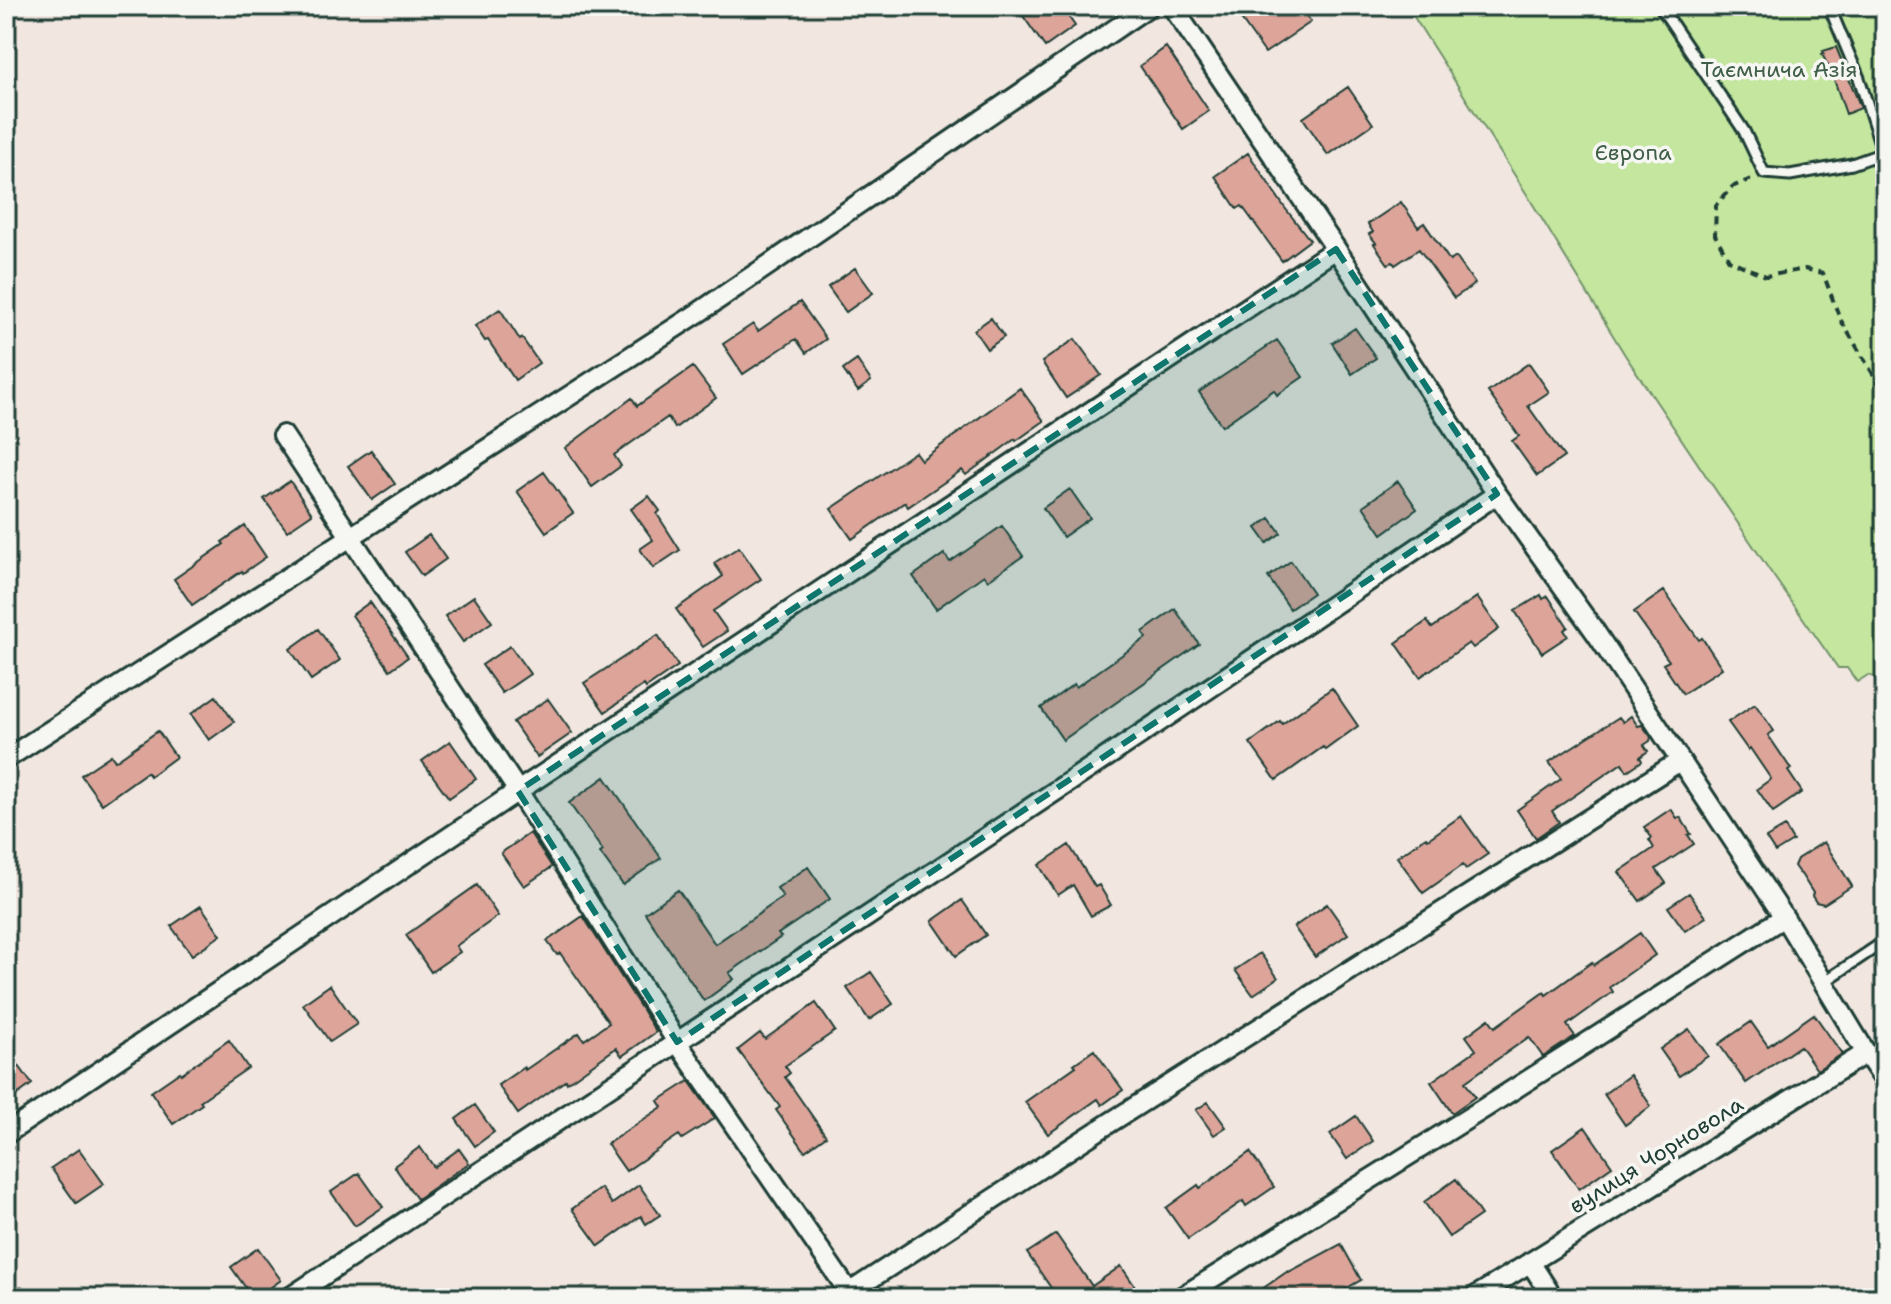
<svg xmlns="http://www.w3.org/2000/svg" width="1891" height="1304" viewBox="0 0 1891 1304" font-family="'Shantell Sans',sans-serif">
<rect width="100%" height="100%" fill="#f1e6e0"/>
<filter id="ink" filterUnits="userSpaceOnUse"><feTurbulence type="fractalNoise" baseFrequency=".0125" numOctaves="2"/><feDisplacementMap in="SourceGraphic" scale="16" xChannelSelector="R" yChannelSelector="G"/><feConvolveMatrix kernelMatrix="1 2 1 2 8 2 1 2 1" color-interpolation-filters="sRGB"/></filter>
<g filter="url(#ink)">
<path fill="#c4e69f" stroke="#72926a" stroke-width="2" d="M 1407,6 L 1885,6 L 1885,681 L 1868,675 L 1857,682 L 1847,668 L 1838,668 L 1770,571 L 1625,355 L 1526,193 Z"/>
<path fill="#dda49a" stroke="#1f3d34" stroke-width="2" d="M 1016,6 L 1061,6 L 1075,26 L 1045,47 Z
M 1252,6 L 1300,6 L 1311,22 L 1265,53 L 1238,15 Z
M 1166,47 L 1209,111 L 1183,129 L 1140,66 Z
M 1836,47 L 1861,108 L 1846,114 L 1832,74 L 1822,54 L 1824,53 L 1823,51 Z
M 1348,87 L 1373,124 L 1328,155 L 1303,118 Z
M 1248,153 L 1285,208 L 1310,240 L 1282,261 L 1242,206 L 1237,209 L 1215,176 Z
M 1401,202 L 1418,227 L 1424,223 L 1450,261 L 1456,257 L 1475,284 L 1454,298 L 1419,249 L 1395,265 L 1393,262 L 1388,264 L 1374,244 L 1376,243 L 1369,234 L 1373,232 L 1368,224 Z
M 855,268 L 873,293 L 846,312 L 828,287 Z
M 800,302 L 826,339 L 806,353 L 796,339 L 743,374 L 723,344 L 753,324 L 758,331 Z
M 500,309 L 520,340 L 522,338 L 539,363 L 515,380 L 488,340 L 485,341 L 475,326 Z
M 991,318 L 1004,337 L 987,349 L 974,330 Z
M 1355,328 L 1376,358 L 1352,374 L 1332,343 Z
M 1075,339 L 1101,375 L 1066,398 L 1042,362 Z
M 1277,340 L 1303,377 L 1277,395 L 1274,390 L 1222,426 L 1199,392 Z
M 857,360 L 871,381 L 858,391 L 843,370 Z
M 1529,363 L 1549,392 L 1528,406 L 1564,457 L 1537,476 L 1512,441 L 1519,436 L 1488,392 Z
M 693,367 L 716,398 L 675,428 L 668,417 L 614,455 L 621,466 L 592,487 L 565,448 L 632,398 L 637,406 Z
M 1020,388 L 1044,421 L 1016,441 L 1015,439 L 966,475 L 962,470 L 908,507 L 905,502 L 852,539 L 831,509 L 915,452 L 921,460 Z
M 371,450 L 395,484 L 372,500 L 348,466 Z
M 544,472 L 573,513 L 546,532 L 517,491 Z
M 290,481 L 312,514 L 287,531 L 264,499 Z
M 1398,481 L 1417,509 L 1382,534 L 1363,506 Z
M 1070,489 L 1090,518 L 1063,537 L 1043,508 Z
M 649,496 L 660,511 L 657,514 L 680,550 L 653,568 L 640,549 L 653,540 L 631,509 Z
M 1270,518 L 1281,533 L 1267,543 L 1256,528 Z
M 245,526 L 266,557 L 243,573 L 242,571 L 192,605 L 174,579 L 224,544 L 222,542 Z
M 1002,526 L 1023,556 L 988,580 L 984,575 L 936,609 L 913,576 L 944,554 L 950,562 Z
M 429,535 L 446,559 L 422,576 L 405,552 Z
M 739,547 L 761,579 L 713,611 L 727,631 L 703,647 L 676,609 L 723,576 L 714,563 Z
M 1291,561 L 1313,593 L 1290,609 L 1268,577 Z
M 1664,591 L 1699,640 L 1702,638 L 1722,668 L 1683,694 L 1663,664 L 1669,661 L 1634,612 Z
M 1541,595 L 1543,599 L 1548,596 L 1568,627 L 1564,630 L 1568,636 L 1542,653 L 1515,611 Z
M 474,596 L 492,622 L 463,642 L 445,616 Z
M 1477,597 L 1499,629 L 1473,648 L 1469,643 L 1420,677 L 1396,643 L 1427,621 L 1432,628 Z
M 370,602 L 408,657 L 390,670 L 352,615 Z
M 1175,609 L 1199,644 L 1063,740 L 1041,708 L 1074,684 L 1076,687 L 1146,638 L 1143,632 Z
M 318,629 L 340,660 L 311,680 L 290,649 Z
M 658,635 L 678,666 L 646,688 L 644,685 L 605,712 L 584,683 Z
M 510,646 L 530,674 L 502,693 L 482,665 Z
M 1332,688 L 1358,726 L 1325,750 L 1323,747 L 1276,780 L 1250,743 L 1280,721 L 1282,724 Z
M 216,696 L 234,722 L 209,740 L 191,714 Z
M 548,699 L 572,733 L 537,757 L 513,722 Z
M 1755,704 L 1774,731 L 1768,735 L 1791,769 L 1788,771 L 1802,792 L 1773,812 L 1757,789 L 1771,779 L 1750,748 L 1748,750 L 1728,722 Z
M 1631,716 L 1638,726 L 1642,725 L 1651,737 L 1650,741 L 1644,745 L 1648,751 L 1640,757 L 1642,761 L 1627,771 L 1622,763 L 1552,811 L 1559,822 L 1536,838 L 1517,810 L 1561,779 L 1549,762 L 1619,717 L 1623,722 Z
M 158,731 L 176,757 L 150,776 L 147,772 L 102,804 L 81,775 L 111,755 L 115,761 Z
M 450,741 L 476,779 L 449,798 L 422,761 Z
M 605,777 L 661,858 L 623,885 L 600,853 L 603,851 L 569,803 Z
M 1671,809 L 1677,818 L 1680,817 L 1691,834 L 1688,835 L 1694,844 L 1656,869 L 1666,883 L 1640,901 L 1619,872 L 1654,848 L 1649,840 L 1652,838 L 1644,827 Z
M 1461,816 L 1488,854 L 1466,869 L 1463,865 L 1423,893 L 1397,857 L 1426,837 L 1428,839 Z
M 1785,827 L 1793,841 L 1775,852 L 1766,838 Z
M 530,833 L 552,867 L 524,886 L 501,853 Z
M 1824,842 L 1852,886 L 1824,904 L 1816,902 L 1812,896 L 1813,893 L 1801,874 L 1799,873 L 1794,866 L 1797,859 Z
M 1069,845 L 1095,887 L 1099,885 L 1111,905 L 1091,916 L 1073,885 L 1058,895 L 1039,865 Z
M 808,867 L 830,899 L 778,934 L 781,937 L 729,973 L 734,979 L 704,1001 L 645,913 L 678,890 L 715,944 L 783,897 L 777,888 Z
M 477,885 L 498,916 L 456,946 L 460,952 L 431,972 L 406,935 Z
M 1689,893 L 1706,917 L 1685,931 L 1668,907 Z
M 962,900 L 986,935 L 956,956 L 932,921 Z
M 1327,904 L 1348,934 L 1315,957 L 1294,927 Z
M 201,906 L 221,935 L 192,955 L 171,926 Z
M 583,916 L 656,1032 L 622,1056 L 616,1048 L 567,1083 L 566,1080 L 518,1114 L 498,1085 L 524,1067 L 525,1070 L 579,1033 L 584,1040 L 609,1023 L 560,953 L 557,955 L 547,941 Z
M 1640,933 L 1655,955 L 1610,987 L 1613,992 L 1567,1025 L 1575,1036 L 1543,1057 L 1529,1037 L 1465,1082 L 1475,1097 L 1452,1113 L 1431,1082 L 1476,1050 L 1466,1036 L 1489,1019 L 1495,1027 L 1544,992 L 1546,995 L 1592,962 L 1594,965 Z
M 1260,953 L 1278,978 L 1253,995 L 1235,970 Z
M 871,972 L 893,1004 L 869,1020 L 847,988 Z
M 330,985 L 357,1024 L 330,1042 L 303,1004 Z
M 816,1003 L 835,1031 L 785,1066 L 790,1073 L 785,1077 L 826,1136 L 805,1151 L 776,1110 L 780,1107 L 738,1050 L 760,1033 L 765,1039 Z
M 1814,1014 L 1842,1054 L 1817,1070 L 1800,1046 L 1746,1083 L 1719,1044 L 1751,1022 L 1768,1046 Z
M 1689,1029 L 1708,1056 L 1679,1076 L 1660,1049 Z
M 229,1040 L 248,1068 L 200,1101 L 202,1104 L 173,1124 L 151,1092 L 180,1072 L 181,1074 Z
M 6,1048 L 32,1084 L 6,1103 Z
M 1094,1050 L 1123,1090 L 1102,1105 L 1098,1099 L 1048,1134 L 1025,1102 L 1076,1066 L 1074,1064 Z
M 1630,1075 L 1651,1106 L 1625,1125 L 1604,1094 Z
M 689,1081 L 715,1118 L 682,1139 L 679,1135 L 626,1171 L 607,1144 L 662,1107 L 658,1101 Z
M 1208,1102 L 1226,1127 L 1214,1135 L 1196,1110 Z
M 475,1105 L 494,1132 L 475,1146 L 456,1119 Z
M 1356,1116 L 1373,1141 L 1347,1159 L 1330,1134 Z
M 1585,1127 L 1612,1166 L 1579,1189 L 1552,1150 Z
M 420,1147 L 434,1167 L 459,1149 L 469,1163 L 417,1199 L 394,1166 Z
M 79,1149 L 104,1184 L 76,1203 L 51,1168 Z
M 1250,1152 L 1274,1187 L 1246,1206 L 1243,1201 L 1188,1239 L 1166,1208 L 1198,1185 L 1200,1188 Z
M 359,1173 L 383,1207 L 355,1226 L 331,1192 Z
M 1456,1179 L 1481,1215 L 1449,1237 L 1424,1202 Z
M 639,1185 L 660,1215 L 646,1224 L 641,1216 L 599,1246 L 572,1209 L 601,1188 L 612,1204 Z
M 1056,1234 L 1092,1286 L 1121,1266 L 1143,1298 L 1058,1298 L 1027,1253 Z
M 1341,1244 L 1361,1280 L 1329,1298 L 1249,1298 L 1288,1271 L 1289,1272 Z
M 258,1248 L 281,1280 L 256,1298 L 253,1298 L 231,1267 Z"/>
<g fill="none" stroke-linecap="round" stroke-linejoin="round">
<g stroke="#1f3d34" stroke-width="15">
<path id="lane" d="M 1660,6 L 1744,131 L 1764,173 L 1790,175 L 1852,164 L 1883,153
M 1829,6 L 1859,78 L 1885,159
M 1824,982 L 1885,941"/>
</g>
<g stroke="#1f3d34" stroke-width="24">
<path id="street" d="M 1172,6 L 1336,249 L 1497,494 L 1596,633 L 1784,917 L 1866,1053 L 1885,1081
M 283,435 L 518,791 L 677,1042 L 853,1298
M 6,759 L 698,313 L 1149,6
M 6,1134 L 518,791 L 1336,249
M 1530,1262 L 1553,1298
M 289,1298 C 693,1032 1097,766 1497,494
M 841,1298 L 1111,1122 L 1680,761
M 1180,1298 L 1486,1107 L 1784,917
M 1473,1298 L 1866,1053"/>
</g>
<path stroke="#1f3d34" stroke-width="4" stroke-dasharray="8 6" stroke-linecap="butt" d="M 1751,179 L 1732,187 L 1716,205 L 1715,235 L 1729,260 L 1766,276 L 1805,269 L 1823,273 L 1840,319 L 1885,394"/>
<use href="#lane" stroke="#f6f6f2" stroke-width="9"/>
<use href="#street" stroke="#f6f6f2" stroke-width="18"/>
</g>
</g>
<path fill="#0f766e" fill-opacity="0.2" stroke="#0f766e" stroke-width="6" stroke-dasharray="16 10" stroke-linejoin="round" d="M 1336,249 L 1497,494 L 677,1042 L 518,791 Z"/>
<g text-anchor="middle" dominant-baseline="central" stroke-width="7" stroke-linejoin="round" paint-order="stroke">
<g font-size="22" fill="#405f49" stroke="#f6f6f2">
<text x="1779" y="69">Таємнича Азія</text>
<text x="1633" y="152">Європа</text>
</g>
<g font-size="22" fill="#1f3d34" stroke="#f6f6f2">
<text transform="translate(1656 1155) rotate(-32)">вулиця Чорновола</text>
</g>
</g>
<rect width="1891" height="1304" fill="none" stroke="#f6f6f2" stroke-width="32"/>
<rect x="16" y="16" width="1859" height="1272" fill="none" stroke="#1f3d34" stroke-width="3" filter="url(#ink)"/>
</svg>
